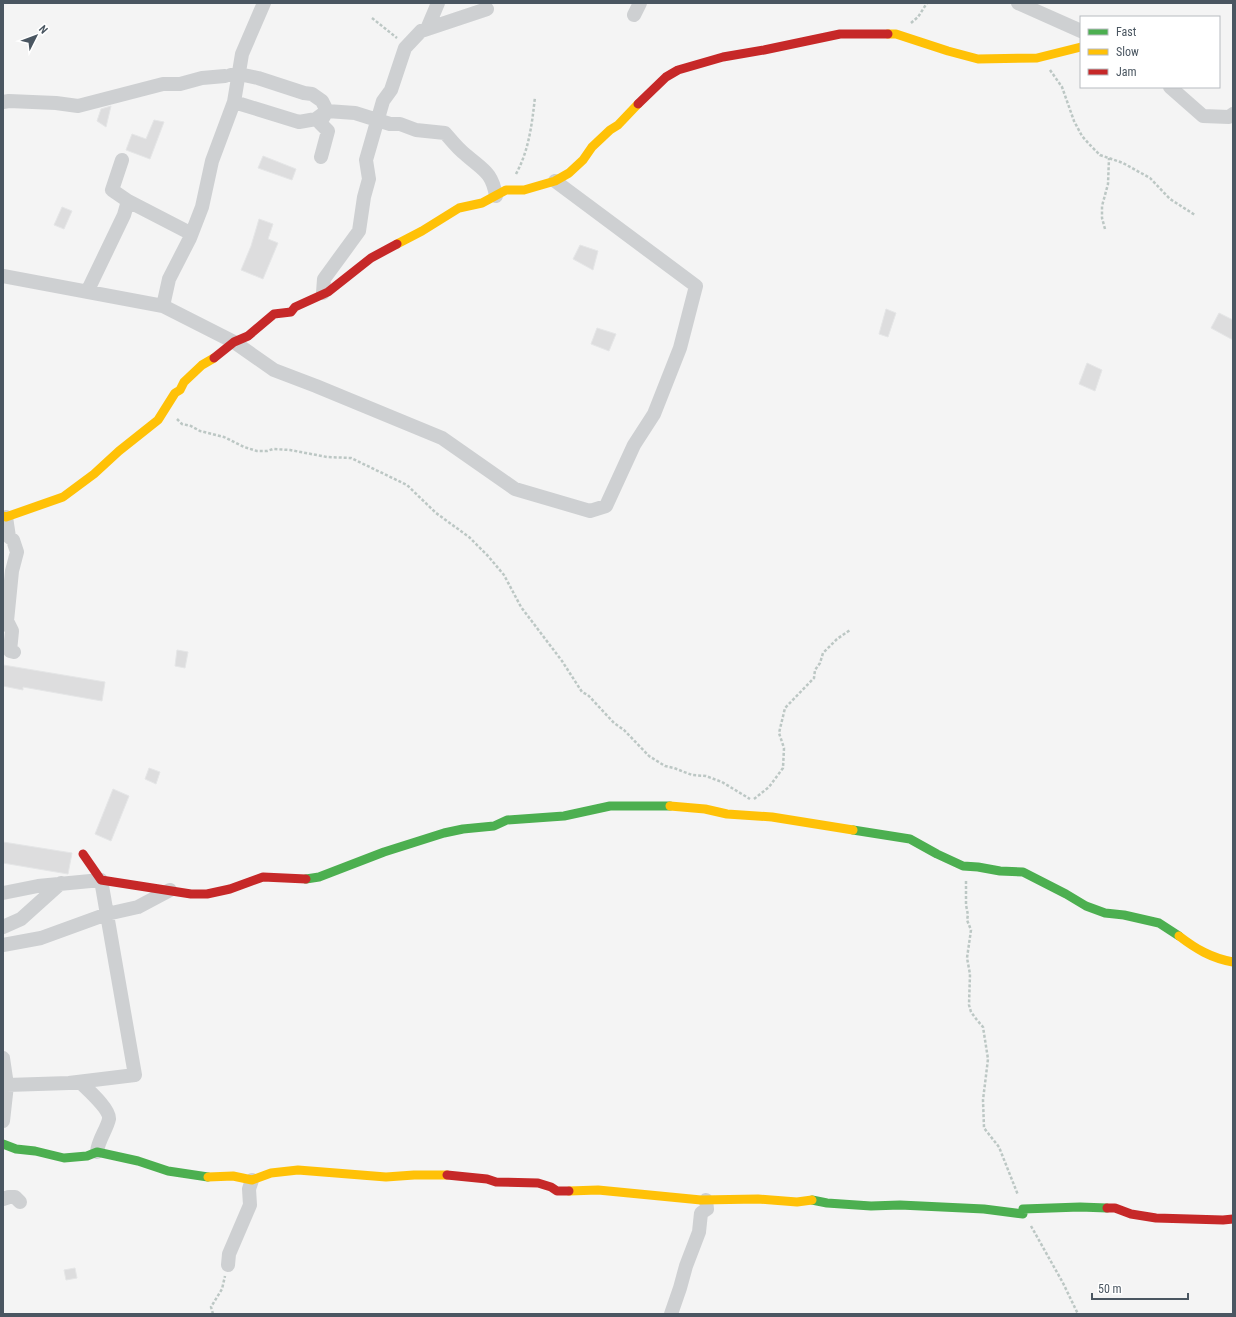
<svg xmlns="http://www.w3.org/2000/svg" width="1236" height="1317" viewBox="0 0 1236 1317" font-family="'Roboto Condensed',sans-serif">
<rect width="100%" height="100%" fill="#f4f4f4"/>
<path fill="#ddddde" stroke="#e5e6e7" d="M 111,106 L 106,127 L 97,121 L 101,109 Z
M 154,120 L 164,122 L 150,159 L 126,150 L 132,134 L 146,139 Z
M 263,156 L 296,169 L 292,180 L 258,168 Z
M 62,207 L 72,211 L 64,229 L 54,225 Z
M 259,219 L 273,224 L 268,239 L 278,243 L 263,279 L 241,270 L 251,246 Z
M 580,245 L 598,251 L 593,270 L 573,259 Z
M 886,309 L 896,313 L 888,337 L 879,334 Z
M 1219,313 L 1233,320 L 1233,340 L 1211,328 Z
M 597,328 L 616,334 L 609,351 L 591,344 Z
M 1087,363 L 1102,370 L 1095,391 L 1079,384 Z
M 177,650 L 188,652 L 185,668 L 175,666 Z
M 3,665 L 105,682 L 102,701 L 23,687 L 23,690 L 3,686 Z
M 149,768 L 160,772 L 156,784 L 145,779 Z
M 113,789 L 129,796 L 111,841 L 95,834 Z
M 3,842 L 72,853 L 68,874 L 3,863 Z
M 75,1268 L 77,1278 L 66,1280 L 64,1270 Z"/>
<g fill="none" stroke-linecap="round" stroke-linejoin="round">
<path stroke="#bcc7c4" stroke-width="2.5" stroke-dasharray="3 2" stroke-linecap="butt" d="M 372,18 L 397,38
M 911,23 L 918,17 L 927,3
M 1050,70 L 1062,87 L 1074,121 L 1082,136 L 1090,145 L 1100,155 L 1123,163 L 1150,178 L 1170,199 L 1195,215
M 516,174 C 529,150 532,124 535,97
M 1105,229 L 1102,218 L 1102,206 L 1108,184 L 1109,158
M 177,419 L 182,424 L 191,426 L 200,431 L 224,437 L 244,447 L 257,451 L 267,451 L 273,449 L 290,450 L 327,457 L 351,458 L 407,485 L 436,513 L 469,537 L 488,556 L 504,575 L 521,607 L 562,661 L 582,692 L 588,695 L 614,723 L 624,730 L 649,756 L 665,766 L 674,768 L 692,775 L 706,776 L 722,782 L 750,799
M 754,799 L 769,787 L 783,768 L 784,748 L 779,733 L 785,708 L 814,678 L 815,670 L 820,663 L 823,653 L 837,639 L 850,630
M 966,881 L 966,905 L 968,915 L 967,920 L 971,930 L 967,958 L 970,974 L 969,1005 L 971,1012 L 977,1020 L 983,1027 L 988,1059 L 983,1100 L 984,1128 L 999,1147 L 1018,1195
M 1031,1226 L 1063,1283 L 1078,1314
M 213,1314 L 211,1307 L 222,1289 L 225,1276"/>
<path stroke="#ced0d2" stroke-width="14" d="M 1018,3 L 1081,31
M 634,15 L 640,3
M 427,29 L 438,3
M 231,75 L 239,74 L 258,78 L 304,93 L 312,94 L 322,101 L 327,111 L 320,123 L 328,131 L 321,157
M 1170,87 L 1203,116 L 1229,117 L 1233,114
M 3,102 L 9,101 L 56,103 L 78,106 L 163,84 L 180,84 L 202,78 L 225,76
M 234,102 L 299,122 L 316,119 L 327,111 L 355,113 L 390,124 L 400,124 L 416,130 L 445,133 C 451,140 458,149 466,155 C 483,170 492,172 496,196
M 128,201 L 188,232 L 190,238
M 3,276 L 163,306 L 169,279 L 190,238 L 202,207 L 212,161 L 234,102 L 242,54 L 264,3
M 87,292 L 124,215 L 128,201 L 112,190 L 122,160
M 323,293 L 324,279 L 359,231 L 364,197 L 369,179 L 366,160 L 383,101 L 391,90 L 405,48 L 421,31 L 487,9
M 163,306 L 234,342 L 274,370 L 316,386 L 442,438 L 515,489 L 590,511 L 606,506 L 634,445 L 654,414 L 680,348 L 696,286 L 555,181
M 6,517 L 9,537 L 13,540 L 17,552 L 12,571 L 7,621 L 12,631 L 10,651 L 14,652
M 3,893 L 38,886 L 101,880 L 135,1075 L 69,1083 L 7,1085 L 3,1058
M 3,927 L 21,919 L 61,883
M 3,945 L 41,938 L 107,914 L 138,907 L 170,890
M 80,1082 C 88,1090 110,1109 109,1119 C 107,1129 98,1140 97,1152
M 3,1121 L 7,1085
M 3,1199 L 9,1197 L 15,1197 L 20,1202
M 228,1265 L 229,1254 L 250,1205 L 249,1189 L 252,1180
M 671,1314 L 680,1288 L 686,1266 L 699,1232 L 701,1213 L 707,1209 L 706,1200"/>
<path stroke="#4caf50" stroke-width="9" d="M 853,830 L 910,839 L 937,854 L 963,866 L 978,867 L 1000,871 L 1023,872 L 1066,894 L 1086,906 L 1105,913 L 1124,915 L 1159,923 L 1179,936
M 306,879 L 319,877 L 384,852 L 444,833 L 463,829 L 494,826 L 507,820 L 564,816 L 610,806 L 670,806
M 3,1144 L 16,1149 L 35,1151 L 64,1158 L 87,1156 L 97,1152 L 138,1161 L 168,1171 L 208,1177
M 812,1200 L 827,1203 L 871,1206 L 900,1205 L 984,1209 L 1023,1214 L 1023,1209 L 1080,1207 L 1107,1208"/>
<path stroke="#ffc107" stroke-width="9" d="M 888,34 L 896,34 L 948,51 L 978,59 L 1037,58 L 1081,47
M 397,244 L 422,231 L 459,208 L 482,203 L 506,190 L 524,190 L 555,181 L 569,173 L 583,160 L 592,147 L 610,130 L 618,125 L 638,104
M 3,516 L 6,517 L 63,497 L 94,474 L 119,451 L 158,420 L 175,393 L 180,390 L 184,382 L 202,365 L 214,358
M 670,806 L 705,809 L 727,814 L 772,817 L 853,830
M 1179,936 C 1196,949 1211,958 1233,962
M 208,1177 L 233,1176 L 252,1180 L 271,1173 L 298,1170 L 386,1177 L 414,1175 L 447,1175
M 569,1191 L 598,1190 L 701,1200 L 758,1199 L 797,1202 L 812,1200"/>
<path stroke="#c62828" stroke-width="9" d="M 638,104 L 666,77 L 678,70 L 723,57 L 764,50 L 840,34 L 888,34
M 214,358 L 234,342 L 248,336 L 274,314 L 291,312 L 295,307 L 328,292 L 371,258 L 397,244
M 83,854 L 101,880 L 191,894 L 207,894 L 230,889 L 263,877 L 306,879
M 447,1175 L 487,1179 L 496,1182 L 538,1183 L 551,1187 L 557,1191 L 569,1191
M 1107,1208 L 1115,1208 L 1131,1214 L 1156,1218 L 1223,1220 L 1233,1219"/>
</g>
<rect width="1236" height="1317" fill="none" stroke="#4a5661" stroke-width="8"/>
<rect x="1080" y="16" width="140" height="72" fill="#ffffff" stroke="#b7bbc0"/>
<rect x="1088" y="29" width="20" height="6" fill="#4caf50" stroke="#b7bbc0"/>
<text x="1116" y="36" font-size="12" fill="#4a5661">Fast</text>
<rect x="1088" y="49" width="20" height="6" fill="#ffc107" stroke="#b7bbc0"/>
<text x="1116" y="56" font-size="12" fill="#4a5661">Slow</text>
<rect x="1088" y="69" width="20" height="6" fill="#c62828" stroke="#b7bbc0"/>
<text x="1116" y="76" font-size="12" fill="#4a5661">Jam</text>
<g transform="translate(36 36) rotate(48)" stroke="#ffffff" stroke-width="3" paint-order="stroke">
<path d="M0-3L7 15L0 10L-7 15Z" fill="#4a5661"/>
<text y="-6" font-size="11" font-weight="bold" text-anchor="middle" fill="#4a5661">N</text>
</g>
<path d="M1092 1293v6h96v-6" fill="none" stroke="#4a5661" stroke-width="2"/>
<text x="1098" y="1293" font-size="12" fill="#4a5661" stroke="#ffffff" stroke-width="3" paint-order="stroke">50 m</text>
</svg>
